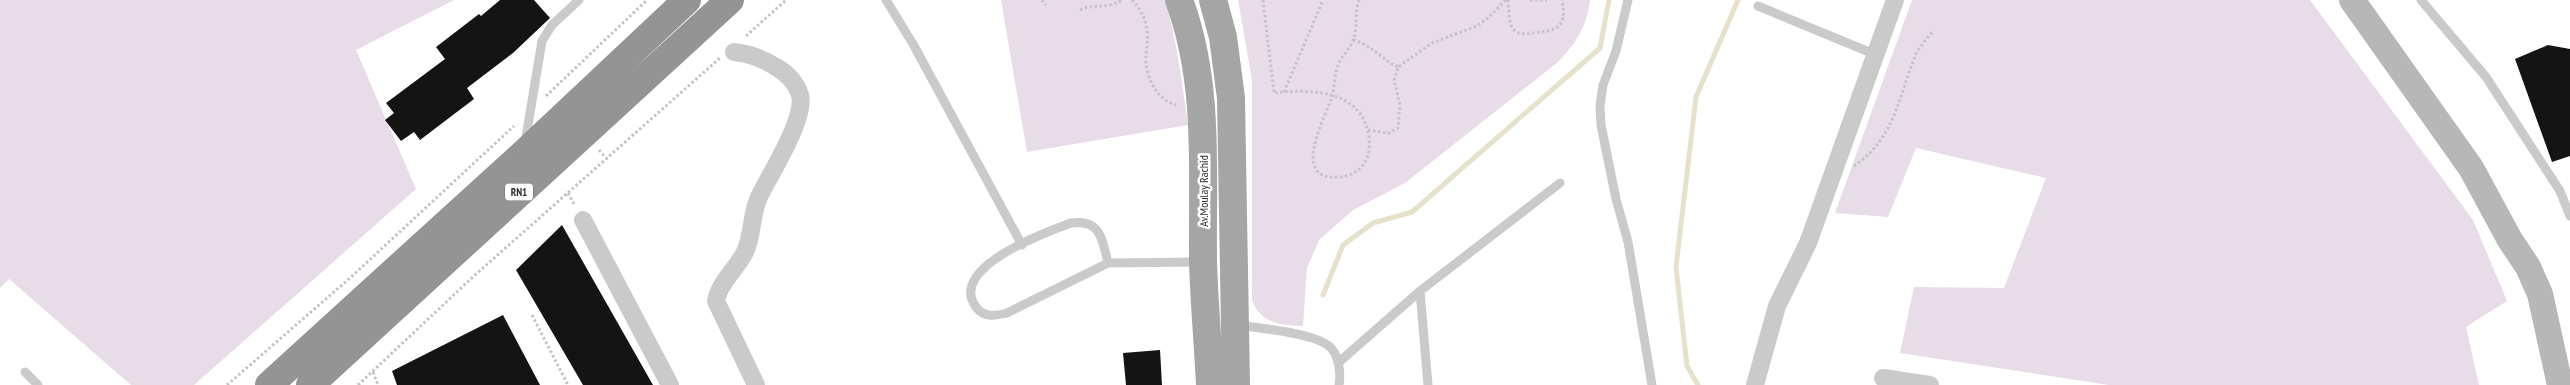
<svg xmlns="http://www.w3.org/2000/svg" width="2570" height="385" viewBox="0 0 2570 385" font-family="'PT Sans Narrow',sans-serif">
<rect width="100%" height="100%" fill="#fff"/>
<path fill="#e7dce8" d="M 0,0 L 454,0 L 356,50 L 416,189 L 194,385 L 131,385 L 9,279 L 0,288 Z
M 1001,0 L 1165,0 C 1177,41 1182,83 1188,125 L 1027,152 Z
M 1238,0 L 1590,0 C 1586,28 1577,42 1558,62 L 1405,183 L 1353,210 L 1319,240 L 1307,268 L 1303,326 C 1280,325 1261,324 1252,300 L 1252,80 Z
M 1912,0 L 2310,0 L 2473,220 L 2507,301 L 2466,327 L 2479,385 L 2109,385 L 1900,353 L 1914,287 L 2004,288 L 2046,178 L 1916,148 L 1888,217 L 1835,213 Z"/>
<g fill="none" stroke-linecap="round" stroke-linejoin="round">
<path stroke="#e6e1ca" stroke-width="5" d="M 1323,295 L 1343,245 L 1373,223 L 1412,212 L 1600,48 L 1609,0
M 1698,385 L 1687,366 L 1676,267 L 1696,97 L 1738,0"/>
</g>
<path fill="#141414" d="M 500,0 L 534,0 L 550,18 L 513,53 L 467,88 L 474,99 L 420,140 L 414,132 L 401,141 L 385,120 L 394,113 L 386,103 L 445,59 L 436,47 L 479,14 L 481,16 Z
M 2548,45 L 2570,49 L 2570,156 L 2552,162 L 2515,59 Z
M 562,225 L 653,385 L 583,385 L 516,270 Z
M 503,315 L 540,385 L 397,385 L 392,371 Z
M 1160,350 L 1162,385 L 1126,385 L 1123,353 Z"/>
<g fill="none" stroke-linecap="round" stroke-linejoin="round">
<path stroke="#c4c4c4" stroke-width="3" stroke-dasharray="2.5 2.5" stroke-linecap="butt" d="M 1042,0 L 1046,5
M 1132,0 C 1140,8 1146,19 1147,31 C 1149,42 1145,52 1146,63 C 1148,81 1158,100 1176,105
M 1263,0 L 1274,93 C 1308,89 1359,89 1368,132 C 1371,143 1370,156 1363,165 C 1358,172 1349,176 1340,177 C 1289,182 1325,118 1332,97 C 1335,86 1334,74 1339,63 C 1343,55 1349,49 1353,41 C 1358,28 1354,13 1359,0
M 1508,0 C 1509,8 1508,24 1514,30 C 1519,35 1527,34 1533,33 C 1556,31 1568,28 1562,0
M 1530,0 L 1547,0
M 1080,10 C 1096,3 1103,10 1123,0
M 746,36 L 786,0
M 1353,40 C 1372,45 1381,59 1398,67
M 1284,92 L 1323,0
M 546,96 L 647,0
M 1368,130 L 1389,133 L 1398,128 L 1400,105 L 1394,80 L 1398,67 L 1432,43 L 1477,26 L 1488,18 L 1506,0
M 599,150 L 607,159
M 1854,166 C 1896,137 1898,97 1916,54 C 1920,46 1927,39 1932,32
M 568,193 L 575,206
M 532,315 L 568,385
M 373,372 L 378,385
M 227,385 L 350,278 L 514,126
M 358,385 L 475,275 L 720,58"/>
<path stroke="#cacaca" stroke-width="9" d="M 886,0 L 913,44 L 1022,245
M 1628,0 L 1616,51 L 1603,85 L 1600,106 L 1601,125 L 1616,199 L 1628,242 L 1652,385
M 2421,0 L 2486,77 L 2560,191 L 2570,216
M 1758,6 L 1874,54
M 525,143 L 542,41 L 552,25 L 579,0
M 1108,263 C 1102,239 1101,219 1071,223 C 1046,232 947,268 976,307 C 984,318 995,316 1007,313 L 1108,263 L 1200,262
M 1420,291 L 1428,385
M 1237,325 C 1258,328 1317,333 1331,348 C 1339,356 1341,374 1339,385
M 1338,363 L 1420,291 L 1560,183
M 25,372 L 38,385"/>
<path stroke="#cacaca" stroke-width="18" d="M 734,52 C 751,54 761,58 776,67 C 787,73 796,83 800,95 C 806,119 770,174 759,197 C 751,214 753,235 745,252 C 737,268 719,283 716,301 L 756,385
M 583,220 L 670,385
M 1883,378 L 1930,385
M 1755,385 L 1777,306 L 1808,243 L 1895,0"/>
<path stroke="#b7b7b7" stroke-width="26" d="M 2352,0 L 2471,168 L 2510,240 L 2528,267 L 2540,294 L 2560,385"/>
<path stroke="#a5a5a5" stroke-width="28" d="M 1179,0 C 1210,83 1202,172 1203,260 C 1204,301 1208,343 1210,385
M 1213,0 L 1223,37 L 1231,98 L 1236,385"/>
<path stroke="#949494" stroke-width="28" d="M 269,385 L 523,154 L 687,0
M 310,385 L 730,0"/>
</g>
<g text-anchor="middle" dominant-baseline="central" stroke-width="5" stroke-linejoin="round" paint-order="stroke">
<rect fill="#fff" stroke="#6c6c6c" stroke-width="1" x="505" y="183.5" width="28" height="17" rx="4"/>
<g font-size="11" font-weight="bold" fill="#2d2d2d">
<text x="519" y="192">RN1</text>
</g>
<g font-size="12" fill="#2d2d2d" stroke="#fff">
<text transform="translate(1203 191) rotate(-90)">Av.Moulay Rachid</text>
</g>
</g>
</svg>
